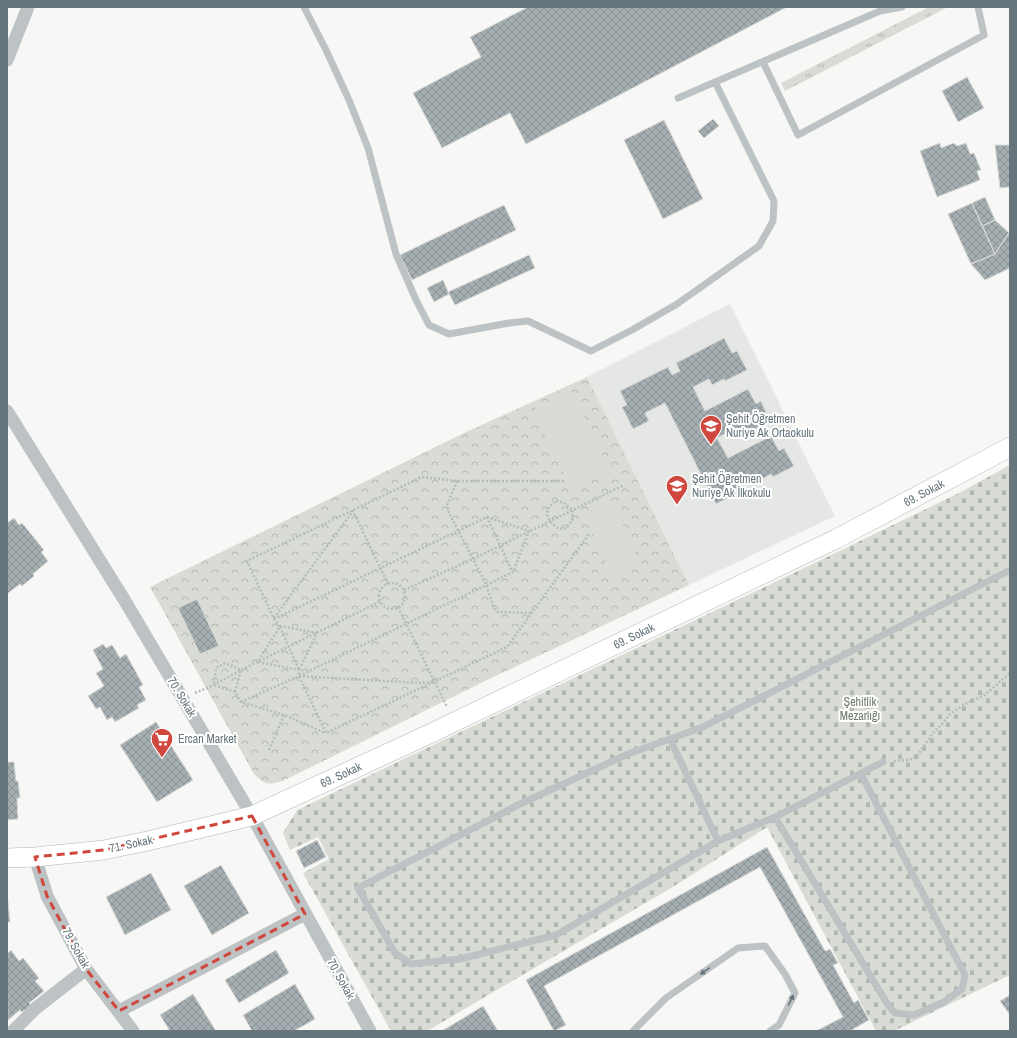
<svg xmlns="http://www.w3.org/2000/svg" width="1017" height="1038" viewBox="0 0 1017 1038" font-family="'Archivo Narrow',sans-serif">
<defs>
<pattern id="grass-tufts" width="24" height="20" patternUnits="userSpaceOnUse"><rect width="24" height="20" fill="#d8dcd4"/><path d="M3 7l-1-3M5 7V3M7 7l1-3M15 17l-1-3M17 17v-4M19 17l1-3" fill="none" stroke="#b3b7b1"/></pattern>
<pattern id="cemetery-stones" width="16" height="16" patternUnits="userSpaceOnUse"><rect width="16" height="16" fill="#d8dcd4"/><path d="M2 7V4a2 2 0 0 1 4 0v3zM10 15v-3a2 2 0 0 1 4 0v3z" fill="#b3b7b1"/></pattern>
<pattern id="park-crowns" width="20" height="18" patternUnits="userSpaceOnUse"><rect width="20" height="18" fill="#d8dcd4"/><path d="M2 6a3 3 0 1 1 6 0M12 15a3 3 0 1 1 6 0" fill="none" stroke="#b3b7b1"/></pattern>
<pattern id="building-cross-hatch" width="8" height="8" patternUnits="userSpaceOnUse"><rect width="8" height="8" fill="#a5aeb1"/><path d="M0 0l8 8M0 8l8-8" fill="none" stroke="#8a9295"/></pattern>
</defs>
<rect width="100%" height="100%" fill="#f7f7f5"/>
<path fill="#e5e7e5" d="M 730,304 L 835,516 L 689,585 L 587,377 Z"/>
<path fill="url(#grass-tufts)" d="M 929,7 L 948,7 L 785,91 L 781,83 Z"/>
<path fill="url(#cemetery-stones)" d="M 1010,465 L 1010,975 L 894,1031 L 876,1031 L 767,827 L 671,888 L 427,1031 L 391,1031 L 303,873 L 329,859 L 318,837 L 290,850 L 283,833 L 297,810 L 800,570 L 959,493 Z"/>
<path fill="url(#park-crowns)" d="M 587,377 L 689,585 L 485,681 L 287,779 C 271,785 267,787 254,774 L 150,587 L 462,434 Z"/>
<path fill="#d8dcd4" d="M 572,392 L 611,472 L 572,490 L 533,410 Z
M 612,503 L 641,564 L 613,577 L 584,516 Z"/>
<path fill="url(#building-cross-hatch)" stroke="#d9d9d7" d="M 528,7 L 787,7 L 526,144 L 510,113 L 442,148 L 413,93 L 481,57 L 470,37 Z
M 967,77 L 984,108 L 958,122 L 942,91 Z
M 713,119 L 719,126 L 704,138 L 698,131 Z
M 664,120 L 703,199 L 663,219 L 624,140 Z
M 940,143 L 941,148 L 954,143 L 957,146 L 966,143 L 970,154 L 974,153 L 981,170 L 977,171 L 980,180 L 937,197 L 920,151 Z
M 995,145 L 1010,145 L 1010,187 L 1000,188 Z
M 985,197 L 995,220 L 982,226 L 972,203 Z
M 972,203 L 995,254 L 971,264 L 948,214 Z
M 504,205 L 516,230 L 412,280 L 400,255 Z
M 995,220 L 1009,233 L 995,254 L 982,226 Z
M 1009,233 L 1010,236 L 1010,268 L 985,280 L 971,264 L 995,254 Z
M 529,255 L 535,268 L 455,305 L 448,292 Z
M 443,280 L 449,294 L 434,302 L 427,288 Z
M 724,338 L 732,353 L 737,351 L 747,370 L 725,381 L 724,379 L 712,385 L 709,379 L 693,387 L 705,411 L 748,389 L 756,404 L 761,401 L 770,421 L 750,431 L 748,428 L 737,434 L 734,429 L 717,438 L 728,458 L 771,436 L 779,451 L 784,448 L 794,466 L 773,477 L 771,474 L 760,480 L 757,475 L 740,483 L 743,490 L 716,504 L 665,403 L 645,413 L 649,421 L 633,429 L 622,407 L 627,405 L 620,391 L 668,367 L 672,375 L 680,371 L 676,363 Z
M 14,518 L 19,525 L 22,523 L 44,550 L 41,552 L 48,561 L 33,574 L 34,576 L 22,586 L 20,584 L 7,594 L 7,523 Z
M 197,599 L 219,646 L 200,654 L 178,608 Z
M 103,644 L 106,648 L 112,645 L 120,658 L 126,654 L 143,685 L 139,687 L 146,700 L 137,705 L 139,708 L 115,722 L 112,717 L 107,720 L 100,707 L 96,709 L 88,696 L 104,686 L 96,673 L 103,669 L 93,650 Z
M 156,722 L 193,780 L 157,802 L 120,745 Z
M 7,762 L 14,762 L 16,781 L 18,781 L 20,798 L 17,798 L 18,819 L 7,820 L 7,823 Z
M 317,840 L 326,857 L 304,868 L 296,851 Z
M 767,847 L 825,951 L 830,949 L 838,963 L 833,965 L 854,1003 L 858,1000 L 869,1020 L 850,1031 L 816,1031 L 843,1017 L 760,867 L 544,986 L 566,1025 L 554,1031 L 526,980 Z
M 221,865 L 249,913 L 212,935 L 184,886 Z
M 151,873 L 171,910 L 125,935 L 106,897 Z
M 7,892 L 10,922 L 7,922 Z
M 11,950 L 19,961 L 23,958 L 39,978 L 35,981 L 44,991 L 29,1003 L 31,1005 L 22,1012 L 20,1010 L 8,1020 L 7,954 Z
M 276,950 L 289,973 L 239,1003 L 225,980 Z
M 295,984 L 315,1019 L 294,1031 L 252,1031 L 243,1015 Z
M 193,994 L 216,1031 L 170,1031 L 160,1015 Z
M 1010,995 L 1010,1015 L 1000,1001 Z
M 483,1006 L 498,1031 L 442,1031 Z"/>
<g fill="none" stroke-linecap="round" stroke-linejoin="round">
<g stroke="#afb6b9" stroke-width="20">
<path id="secondary" d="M 7,858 L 35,857 L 104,850 L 152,840 L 252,816 L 425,736 L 836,539 L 1010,447"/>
</g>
<path stroke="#b7bbbc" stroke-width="2.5" stroke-dasharray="2 2" stroke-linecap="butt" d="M 457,481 L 447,505 L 449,513 L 486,584 L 494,608 L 498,612 L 532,613
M 564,481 L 457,481 L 422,477 L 247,561 L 274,619 L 280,626 L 258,662 L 299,670 L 299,676 L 326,733 L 507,647 L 589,534
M 556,501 L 564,503 L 573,510 L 572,521 L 566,528 L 559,529 C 547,520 541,511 556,501 Z
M 487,517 L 512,571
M379 596a13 13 0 1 1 26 0a13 13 0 1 1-26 0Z
M 404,590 L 473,559 L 624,485
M 398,607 L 447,707
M 274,618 L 353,511 L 388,584
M 280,626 L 317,633 L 299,670
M 280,627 L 299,670
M 299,676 L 419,683 L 432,682
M 235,692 L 241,670 L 225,663 L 216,668 L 214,685 L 235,692 L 241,702 L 284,715 L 325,733
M 195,693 L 214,685 L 241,670 L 381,601
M 241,702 L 299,676 L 513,572 L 529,531 L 487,517 L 274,619
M 269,750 L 284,715
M 894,761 L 909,760 L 917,756 L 933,733 L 942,724 L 950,714 L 965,704 L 985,695 L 1010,673"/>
<path stroke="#bdc2c4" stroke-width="7" d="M 304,7 L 326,50 L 349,100 L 368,148 L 396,254 L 416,300 L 429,325 L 449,334 L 509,323 L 528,321 L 591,351 L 632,330 L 677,304 L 759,246 L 773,221 L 774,201 L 715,82
M 763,62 L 798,135 L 984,35 L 978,7
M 678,98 L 880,11 L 902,7
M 670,739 L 718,841 L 556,935 L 460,959 L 411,964 L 395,953 L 358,888 L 520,804 L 628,754 L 703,727 L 1010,570
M 775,817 L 888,1005 L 895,1013 L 914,1015 L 944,1002 L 962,989 L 965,975 L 861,774
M 718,841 L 775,817 L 883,762
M 633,1031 L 666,998 L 738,948 L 765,946 L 785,974 L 795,993 L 779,1025 L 770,1031"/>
<path stroke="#bdc2c4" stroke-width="13" d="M 7,60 L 28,7
M 7,411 L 125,601 L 252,816 L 370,1031
M 35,857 L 47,896 L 86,969 L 133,1031
M 119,1011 L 305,914
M 13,1031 L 36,1008 L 86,969"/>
<use href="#secondary" stroke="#fff" stroke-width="19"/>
</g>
<defs><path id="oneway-solid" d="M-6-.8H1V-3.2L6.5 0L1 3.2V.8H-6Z"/></defs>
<g fill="#66767c">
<use href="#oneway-solid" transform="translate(705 971) rotate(145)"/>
<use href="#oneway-solid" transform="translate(791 1000) rotate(-63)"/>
</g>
<path fill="none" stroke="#d0473d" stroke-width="3" stroke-dasharray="8 5" stroke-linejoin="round" d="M 252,816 L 305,914 L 119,1011 L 86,969 L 47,896 L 35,857 L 104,850 Z"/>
<defs>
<g id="school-pin" transform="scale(1.15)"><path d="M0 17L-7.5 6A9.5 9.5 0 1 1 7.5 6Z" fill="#d0473d" stroke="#fff"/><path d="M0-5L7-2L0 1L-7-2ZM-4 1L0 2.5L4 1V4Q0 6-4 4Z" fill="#fff"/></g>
<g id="supermarket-pin" transform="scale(1.15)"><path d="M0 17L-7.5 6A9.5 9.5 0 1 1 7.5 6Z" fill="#d0473d" stroke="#fff"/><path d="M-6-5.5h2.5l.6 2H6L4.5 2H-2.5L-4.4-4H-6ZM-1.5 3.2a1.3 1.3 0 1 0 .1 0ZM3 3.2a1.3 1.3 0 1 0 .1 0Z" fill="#fff"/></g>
</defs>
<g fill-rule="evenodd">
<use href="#school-pin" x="711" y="426"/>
<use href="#school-pin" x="677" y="486"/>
<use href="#supermarket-pin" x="162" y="739"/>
</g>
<g text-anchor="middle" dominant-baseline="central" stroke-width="4" stroke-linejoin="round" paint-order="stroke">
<g font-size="12" fill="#66767c" stroke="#fff" text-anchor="start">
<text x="726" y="419">Şehit Öğretmen<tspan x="726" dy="14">Nuriye Ak Ortaokulu</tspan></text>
<text x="692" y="479">Şehit Öğretmen<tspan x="692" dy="14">Nuriye Ak İlkokulu</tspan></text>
<text x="178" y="739">Ercan Market</text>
</g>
<g font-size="12" fill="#66767c" stroke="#fff">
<text transform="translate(924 493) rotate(-28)">69. Sokak</text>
<text transform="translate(634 636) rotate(-26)">69. Sokak</text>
<text transform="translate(182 697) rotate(59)">70. Sokak</text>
<text transform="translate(341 775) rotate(-25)">69. Sokak</text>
<text transform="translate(131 844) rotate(-12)">71. Sokak</text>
<text transform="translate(76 948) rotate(61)">79. Sokak</text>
<text transform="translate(341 979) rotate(61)">70. Sokak</text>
</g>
<g font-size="12" fill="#6e7a68" stroke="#fff">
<text x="860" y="702">Şehitlik<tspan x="860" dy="14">Mezarlığı</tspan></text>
</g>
</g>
<rect width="1017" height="1038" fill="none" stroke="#66767c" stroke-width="16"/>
</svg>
